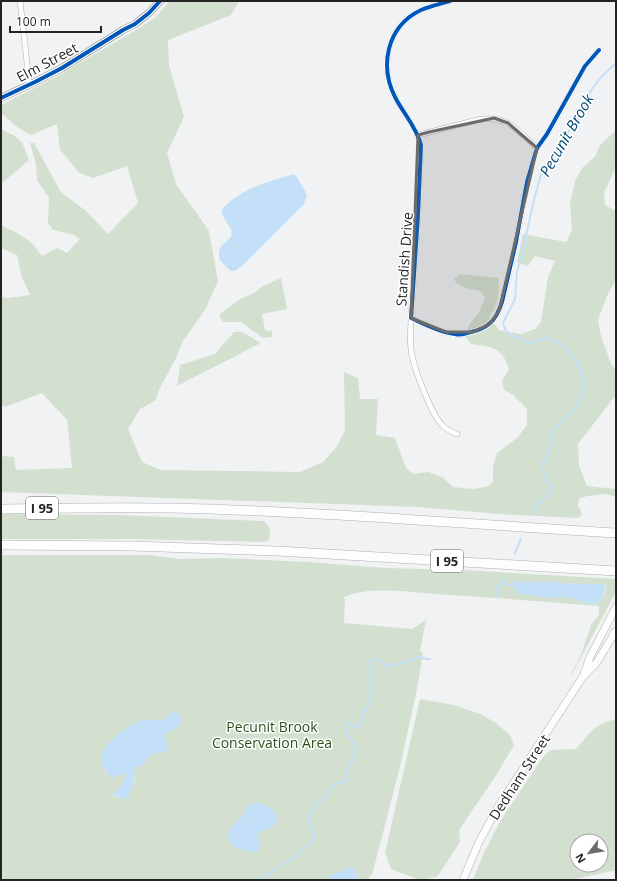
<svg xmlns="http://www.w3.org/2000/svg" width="617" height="881" viewBox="0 0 617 881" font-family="'Open Sans',sans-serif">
<rect width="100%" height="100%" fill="#f1f2f4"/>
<path fill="#d3e0d0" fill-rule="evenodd" d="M 170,1 L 239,1 L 231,15 L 168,40 L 169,65 L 184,117 L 167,153 L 176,184 L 209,231 L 218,281 L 205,310 L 183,341 L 175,360 L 159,390 L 156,400 L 140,409 L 128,429 L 142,462 L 161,470 L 300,472 L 323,462 L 336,448 L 345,430 L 344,372 L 358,378 L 360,399 L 378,399 L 376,435 L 395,438 L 406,468 L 413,474 L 428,472 L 442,477 L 453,487 L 474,489 L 489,486 L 493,482 L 493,466 L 497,453 L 517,438 L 527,425 L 527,409 L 513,395 L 504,390 L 502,381 L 509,369 C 502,347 493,347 471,344 L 466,338 L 468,328 L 470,323 L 478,314 L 485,298 L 480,291 C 470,289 461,288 454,280 L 459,274 L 499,278 L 498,298 L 494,309 L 489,317 L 499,330 L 521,334 L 535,329 L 541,322 L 548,277 L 555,261 L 535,256 L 528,266 L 517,262 L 523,234 L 566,242 L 572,230 L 570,204 L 575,181 L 582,168 L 595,157 L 600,145 L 616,130 L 616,164 L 614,166 L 616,167 L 604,193 L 605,205 L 616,211 L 616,280 L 607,296 L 598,320 L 601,336 L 611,364 L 616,370 L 616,395 L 578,444 L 579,465 L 587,486 L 616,489 L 616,497 L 606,494 L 587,496 L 579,499 L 578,505 L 582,514 L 579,518 L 499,514 L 419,507 L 1,492 L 1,456 L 14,457 L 16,470 L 72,468 L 67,420 L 42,393 L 5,407 L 1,405 L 1,297 L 9,298 L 30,295 L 21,275 L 17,255 L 1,248 L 1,225 L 19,234 L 32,243 L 42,256 L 57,248 L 67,253 L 80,239 L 74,235 L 53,230 L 48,223 L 49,198 L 37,180 L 36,164 L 30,143 L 34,143 L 61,192 L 86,211 L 108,234 L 138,203 L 127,166 L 93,178 L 78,172 L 60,149 L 57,124 L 31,135 L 17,127 L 1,113 L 1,105 L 54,78 L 136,30 L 155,18 Z
M 1,129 L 13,135 L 22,142 L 29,160 L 1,184 Z
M 281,278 L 287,309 L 262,314 L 265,330 L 272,331 L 272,337 L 263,338 L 241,322 L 223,322 L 219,315 L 240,299 L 254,293 L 263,286 Z
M 234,332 L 242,332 L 261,343 L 177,386 L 180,365 L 215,354 Z
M 1,514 L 118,515 L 263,521 C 270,524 271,533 269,540 L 263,542 L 128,539 L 1,539 Z
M 1,555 L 147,555 L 180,559 L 222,558 L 309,562 L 386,568 L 462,570 L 616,579 L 616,592 L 572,674 L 571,674 L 580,657 L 591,625 L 599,615 L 599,606 C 549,602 499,598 449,595 C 420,594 369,584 343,598 L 345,599 L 344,623 L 412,629 L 426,620 L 420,651 L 423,653 L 416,694 L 400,767 L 372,875 L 370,874 L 369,880 L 359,880 C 357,876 356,870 353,867 L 350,880 L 251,880 L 249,879 L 246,880 L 1,880 ZM 514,581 L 543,582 L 553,581 L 558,583 L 579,584 L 603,584 L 605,585 L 606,590 L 601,600 L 588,604 L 572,598 L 563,597 L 548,598 L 525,594 L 519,594 L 513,582 ZM 140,722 L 141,766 L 137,767 L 134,772 L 135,781 L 126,798 L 115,797 L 112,794 C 119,790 126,782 126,774 L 124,773 C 119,774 117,777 112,778 L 104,770 L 101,759 C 112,738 117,731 140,722 Z
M 420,699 L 454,705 L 480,714 L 496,723 L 510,735 L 514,745 L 497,774 L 459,830 L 460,842 L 437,877 L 420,880 L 391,869 L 385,853 Z
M 616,719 L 616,870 L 572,880 L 473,880 L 483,855 L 495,831 L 503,817 L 543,757 L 551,750 L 576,749 C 590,733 594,724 616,719 ZM 577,841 L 601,841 L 601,865 L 577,865 Z"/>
<path fill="#c3e0f8" d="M 294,174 L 296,176 L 305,191 L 307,196 L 304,204 L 243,265 L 235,271 L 231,271 L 227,268 L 219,259 L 219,251 L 221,246 L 231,237 L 232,231 L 224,218 L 222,213 L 222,209 C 242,188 268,182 294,174 Z
M 514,581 L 543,582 L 553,581 L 558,583 L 579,584 L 603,584 L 606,587 L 601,600 L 594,604 L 588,604 L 572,598 L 563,597 L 548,598 L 525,594 L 519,594 C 515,590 511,585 514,581 Z
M 171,712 C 174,712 176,712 178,713 C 180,714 181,716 181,718 C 183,730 168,729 164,736 L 169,747 L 167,751 C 162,753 156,752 151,755 C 145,760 147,765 137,767 L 134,772 C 134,775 135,779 134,782 C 132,788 129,791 130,798 C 125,799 117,798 112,794 C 118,791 126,781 126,774 L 124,773 C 119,774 117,777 112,778 C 105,772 99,763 102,753 C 103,749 106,746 109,743 C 119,733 129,724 143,720 C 149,719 160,722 164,719 C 167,717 169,714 171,712 Z
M 257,803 C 268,805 285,814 273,826 C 269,830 263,830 258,833 C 257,838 262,843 260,848 C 258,854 252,852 247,851 C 239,848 230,848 228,838 C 225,824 247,821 247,804 Z
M 347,867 L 350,867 L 354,868 L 359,880 L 327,880 L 330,875 L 340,872 Z"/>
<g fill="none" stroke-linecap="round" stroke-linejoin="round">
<path stroke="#c3e0f8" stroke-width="2" d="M 532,515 L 535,507 L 547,496 L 553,487 L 552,485 L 547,482 L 542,465 L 543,462 L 547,458 L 553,431 L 555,427 L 577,407 L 585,386 L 578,363 L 562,344 L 547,338 L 529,343 L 507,333 L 503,323 L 515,299 L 517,272 L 521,258 L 534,200 L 542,171 L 552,159 L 578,116 L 592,89 L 601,77 L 616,63
M 515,553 L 521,539
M 503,582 L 509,585 L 513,585
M 496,597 L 498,593 L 497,587 L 502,585 L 504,578
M 258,880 L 295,857 L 314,840 C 316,831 307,825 308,816 L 319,802 L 326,797 L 330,789 L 338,782 L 342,783 L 346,781 L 347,776 L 347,770 L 353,760 L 355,746 L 352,740 L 346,734 L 347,726 L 349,723 C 352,724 354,727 357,728 L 359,727 L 362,722 L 363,712 L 368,706 L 368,704 L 371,698 L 371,692 L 372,682 L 371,675 L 371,670 L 370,661 L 374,659 L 380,660 L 386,666 L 388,666 L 409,661 L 419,657 L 427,659 L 430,659"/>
<g stroke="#afb0b1" stroke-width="6">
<path id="minor" d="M 20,1 C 23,29 27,57 29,85
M 450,1 C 440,4 430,6 421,10 C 386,27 379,67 396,99 C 404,114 417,128 421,145 L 418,215 L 411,318 C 424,324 441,333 455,334 C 459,335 464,334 467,333 C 488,329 496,321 502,302 L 516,242 L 527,182 L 537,148 L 547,134 L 585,66 L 599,50
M 418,135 L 477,120 C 507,114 517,130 537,148
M 411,318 C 411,329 409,344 412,355 C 415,371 432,416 443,426 C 447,430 452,432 457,434"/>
</g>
<g stroke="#afb0b1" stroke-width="8">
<path id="tertiary" d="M 1,98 L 35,82 L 62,68 L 123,30 L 135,24 L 149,13 L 160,1"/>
</g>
<g stroke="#afb0b1" stroke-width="8">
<path id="secondary" d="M 583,677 L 590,657 L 616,607
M 463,880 L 479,842 L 498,807 L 582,678 L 597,662 L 616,631"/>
</g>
<g stroke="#afb0b1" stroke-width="10">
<path id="motorway" d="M 1,509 C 57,508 112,507 168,508 C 318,511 467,524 616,533
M 1,545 L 132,546 L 277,551 L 616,571
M 614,634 L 616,633"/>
</g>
<use href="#minor" stroke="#fdfdfd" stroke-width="5"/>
<use href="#tertiary" stroke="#fdfdfd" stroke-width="6"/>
<use href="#secondary" stroke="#fdfdfd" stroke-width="7"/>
<use href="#motorway" stroke="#fdfdfd" stroke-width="9"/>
<g stroke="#fff" stroke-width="6">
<path id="cycleway" d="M 450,1 C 440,4 430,6 421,10 C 386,27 379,67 396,99 C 404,114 417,128 421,145 L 418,215 L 411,318 C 424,324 441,333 455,334 C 459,335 464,334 467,333 C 488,329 496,321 502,302 L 516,242 L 527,182 L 537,148 L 547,134 L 585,66 L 599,50
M 1,98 L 35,82 L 62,68 L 123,30 L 135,24 L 149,13 L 160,1"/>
</g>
<use href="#cycleway" stroke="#0057b8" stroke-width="4"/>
</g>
<path fill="#6c6c6d" fill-opacity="0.2" stroke="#6c6c6d" stroke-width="3" stroke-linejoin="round" d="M 494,118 L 508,123 L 537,148 L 499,311 L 490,324 L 473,332 L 446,332 L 411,318 L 418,135 L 429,132 Z"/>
<g text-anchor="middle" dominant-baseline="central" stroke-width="3" stroke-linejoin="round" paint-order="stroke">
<g fill="#fff" stroke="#666" stroke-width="1">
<rect x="26" y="497" width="32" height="22" rx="3"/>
<rect x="431" y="550" width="32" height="22" rx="3"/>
</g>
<g font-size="13" font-weight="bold" fill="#242425">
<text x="42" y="508">I 95</text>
<text x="447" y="561">I 95</text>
</g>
<g font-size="14" fill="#242425" stroke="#fff">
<text transform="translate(47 62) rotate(-28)">Elm Street</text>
<text transform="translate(404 259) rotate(-86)">Standish Drive</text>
<text transform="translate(519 777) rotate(-57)">Dedham Street</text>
</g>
<g font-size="14" fill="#2a511c" stroke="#fff">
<text x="272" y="726">Pecunit Brook<tspan x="272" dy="16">Conservation Area</tspan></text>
</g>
<g font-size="15" font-style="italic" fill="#004972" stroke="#fff">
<text transform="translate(566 135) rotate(-60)">Pecunit Brook</text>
</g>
</g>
<rect width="617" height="881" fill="none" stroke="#242425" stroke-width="4"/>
<g transform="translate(589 853) rotate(239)"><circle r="19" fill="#ffffff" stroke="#a7a7a8"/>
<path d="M0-3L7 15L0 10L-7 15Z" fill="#6c6c6d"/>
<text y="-6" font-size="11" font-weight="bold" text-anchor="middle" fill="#242425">N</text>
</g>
<path d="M10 26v6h91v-6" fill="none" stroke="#242425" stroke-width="2"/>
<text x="16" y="26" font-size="12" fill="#242425" stroke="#ffffff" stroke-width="3" paint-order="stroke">100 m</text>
</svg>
